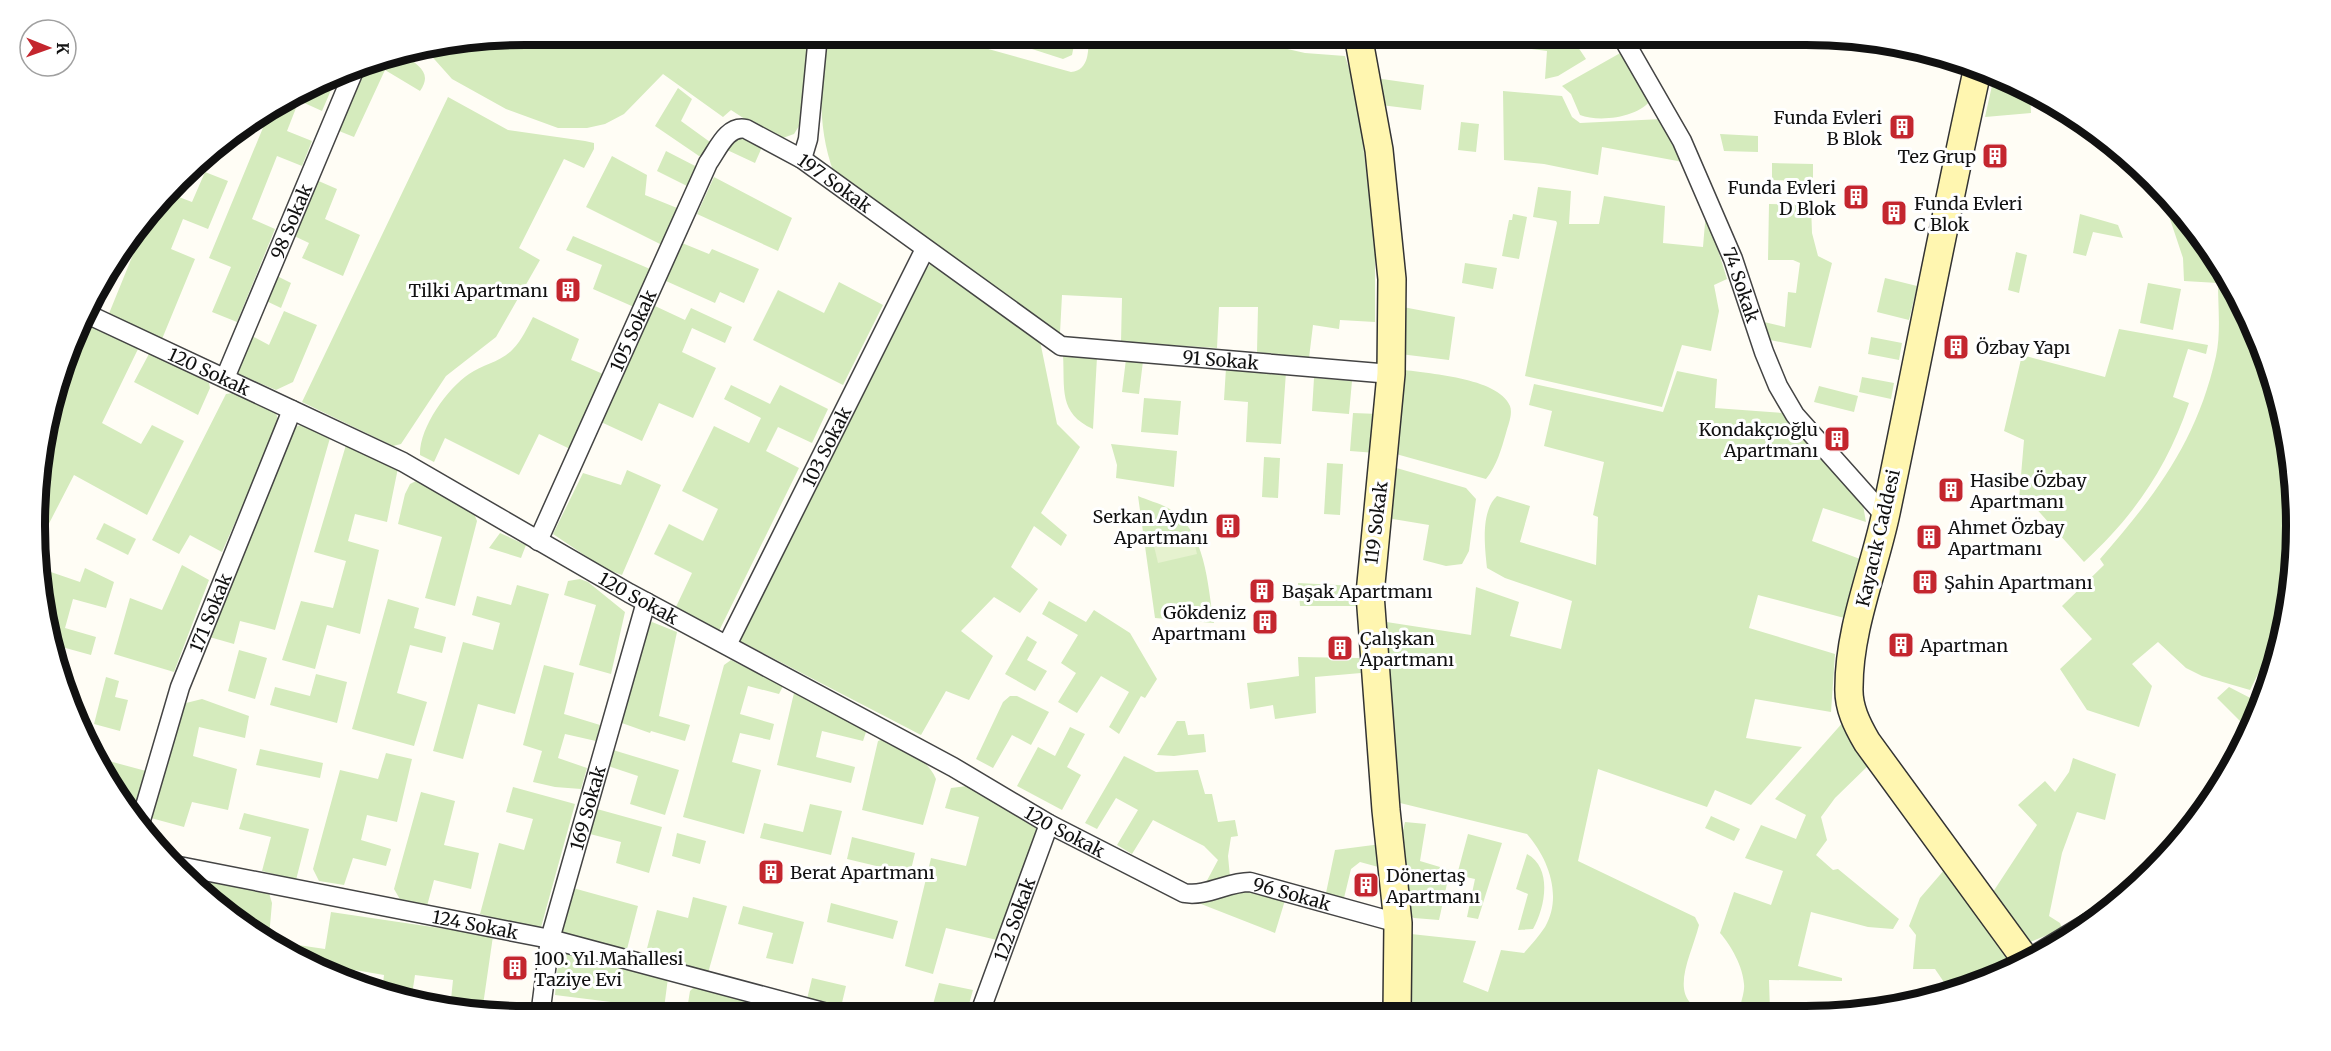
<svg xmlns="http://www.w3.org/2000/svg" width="2331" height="1051" viewBox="0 0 2331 1051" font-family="Merriweather,serif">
<rect width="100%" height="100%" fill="#fffdf5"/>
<path fill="#d5ebbd" d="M 526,35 L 811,35 L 799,126 L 794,134 L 777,140 L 731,110 L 723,117 L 663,74 L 624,114 L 605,124 L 587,128 L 558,128 L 506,109 L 452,79 L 427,51 Z
M 826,35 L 938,35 L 1071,72 C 1090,70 1088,50 1089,35 L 1226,35 L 1305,53 L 1345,56 L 1357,93 L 1375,247 L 1375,322 L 1340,320 L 1339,329 L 1313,325 L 1309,358 L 1257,352 L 1258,307 L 1219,307 L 1217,348 L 1121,342 L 1122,298 L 1062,295 L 1060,333 L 1048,333 L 834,173 C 817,128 820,82 826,35 Z
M 1034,35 L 1076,35 L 1072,55 L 1063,59 L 1032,49 Z
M 1518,35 L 1570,35 L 1586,59 L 1558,76 L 1545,79 L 1547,51 L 1517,47 Z
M 1622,52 L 1652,98 C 1641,117 1600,123 1580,115 L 1571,94 L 1562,86 Z
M 405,54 C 418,67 433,72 420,91 L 385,70 L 354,137 L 334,129 L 368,61 Z
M 1382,79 L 1424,85 L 1421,110 L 1381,105 L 1378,81 Z
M 325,80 L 334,83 L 322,111 L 300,101 L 306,88 Z
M 2009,80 L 2030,91 L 2031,113 L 1985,117 L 1993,81 Z
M 678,88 L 692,99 L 681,121 L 710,142 L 704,155 L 699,156 L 655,126 Z
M 1503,91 L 1562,96 L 1572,117 L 1580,123 L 1662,119 L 1683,162 L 1602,147 L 1598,175 L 1544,164 L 1504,160 Z
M 448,97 L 508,130 L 585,141 L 594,143 L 594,149 L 584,168 L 564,159 L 519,248 L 540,260 L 496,337 L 446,376 L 401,444 L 393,446 L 302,402 Z
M 280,101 L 296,108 L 287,131 L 312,141 L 302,166 L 277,156 L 252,219 L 275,229 L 237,322 L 212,312 L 231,267 L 209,258 L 272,106 Z
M 1461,122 L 1479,124 L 1476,152 L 1458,150 Z
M 1720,134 L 1758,136 L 1758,152 L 1724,151 Z
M 739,135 L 762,147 L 755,163 L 725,149 Z
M 666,151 L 701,169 L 691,188 L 657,171 Z
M 612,156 L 647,175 L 645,195 L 682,210 L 664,246 L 586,207 Z
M 1772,163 L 1813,164 L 1813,181 L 1772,180 Z
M 205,172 L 228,181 L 208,229 L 183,219 L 171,249 L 195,259 L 162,339 L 108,316 L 145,225 L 171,194 L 192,202 Z
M 714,177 L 792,218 L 778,251 L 697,214 Z
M 314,179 L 337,189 L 325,219 L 360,235 L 343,276 L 302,258 L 309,243 L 290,234 Z
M 2159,186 C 2177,208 2199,229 2214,253 C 2283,360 2311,495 2287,621 C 2284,637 2277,653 2273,669 L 2263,664 L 2250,690 L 2202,676 L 2186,668 L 2158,642 L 2132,664 L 2152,686 L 2139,727 L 2087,710 L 2060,669 L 2092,639 L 2062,606 L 2104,565 L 2100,559 C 2156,495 2197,441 2216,356 C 2221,333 2218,306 2218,283 L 2184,281 L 2183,258 Z
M 1538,187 L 1571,191 L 1569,224 L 1599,224 L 1604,196 L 1665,206 L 1663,243 L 1703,247 L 1706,211 L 1727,279 L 1714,285 L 1719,311 L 1711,351 L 1682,345 L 1662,407 L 1525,376 L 1557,223 L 1556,221 L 1533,217 Z
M 1769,204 L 1811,205 L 1812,233 L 1818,256 L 1832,263 L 1811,348 L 1770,340 L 1764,322 L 1785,327 L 1788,292 L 1796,293 L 1800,263 L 1793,260 L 1768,260 Z
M 1513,214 L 1527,217 L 1519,259 L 1502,256 L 1509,220 L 1512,220 Z
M 2080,214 L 2118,225 L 2123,238 L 2093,232 L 2086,256 L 2073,253 Z
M 573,236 L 650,269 L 634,307 L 593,289 L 602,265 L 566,250 Z
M 682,243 L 709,254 L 712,249 L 759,269 L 744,303 L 720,292 L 715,303 L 666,281 Z
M 2016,252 L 2027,255 L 2019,293 L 2008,290 Z
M 931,263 L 1040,341 L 1057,424 L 1080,447 L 1041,513 L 1067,535 L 1061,546 L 1034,526 L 1011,567 L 1038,589 L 1020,613 L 994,597 L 961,631 L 993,656 L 969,700 L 946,691 L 921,735 L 736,639 L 917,281 Z
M 1465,263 L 1497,268 L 1493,289 L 1462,283 Z
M 273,274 L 291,283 L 281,308 L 262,299 Z
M 1885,278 L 1917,286 L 1909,320 L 1877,312 Z
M 839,282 L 883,305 L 843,385 L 753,340 L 778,290 L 824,313 Z
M 2148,283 L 2181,289 L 2173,330 L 2140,323 Z
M 655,306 L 685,320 L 691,308 L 732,327 L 725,343 L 692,328 L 682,352 L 716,368 L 693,418 L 659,403 L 642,441 L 601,422 Z
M 1403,307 L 1455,317 L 1449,360 L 1400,354 Z
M 284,311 L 317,325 L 293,382 L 276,390 L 236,373 L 250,335 L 269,345 Z
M 533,317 L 579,339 L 571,360 L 603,374 L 570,449 L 539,434 L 519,475 L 445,438 L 434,462 L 420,455 C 419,428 447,389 469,374 C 483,364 501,362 513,349 C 522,340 527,328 533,317 Z
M 84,322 L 138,349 L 102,423 L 141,444 L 152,425 L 184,441 L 147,515 L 74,475 L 40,541 L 44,430 Z
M 2119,329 L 2208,345 L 2206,354 L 2188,349 L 2173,397 L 2189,403 C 2167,468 2134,516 2084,562 L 2033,505 L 2019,499 L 2024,440 L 2004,431 L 2022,355 L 2105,377 Z
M 1871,337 L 1902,343 L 1899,360 L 1868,354 Z
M 150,352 L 209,383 L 210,388 L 198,415 L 134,382 Z
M 1063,355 L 1097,357 L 1093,429 C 1058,413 1065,389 1063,355 Z
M 1126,359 L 1143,361 L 1139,394 L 1122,392 Z
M 1226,368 L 1286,372 L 1281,444 L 1246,442 L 1248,402 L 1224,400 Z
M 1399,369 C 1427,374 1498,377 1510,406 C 1513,414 1508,425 1506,433 C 1501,450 1497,465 1486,479 L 1396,454 Z
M 1677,371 L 1717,379 L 1715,408 L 1783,413 L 1863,505 L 1866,522 L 1823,508 L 1812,541 L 1860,559 L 1848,619 L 1758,595 L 1749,628 L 1835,654 L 1831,712 L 1755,699 L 1746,738 L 1802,747 L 1751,805 L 1715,790 L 1707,807 L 1598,769 L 1578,861 L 1695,917 L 1699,925 C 1691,958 1662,1005 1714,1013 L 1406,1014 L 1411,934 L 1476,941 L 1463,982 L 1488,992 L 1501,950 L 1524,953 C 1531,945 1539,936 1545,927 C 1563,896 1548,858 1527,834 L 1396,802 L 1380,621 L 1471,635 L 1476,587 L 1519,602 L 1510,636 L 1561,649 L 1572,601 L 1505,578 L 1487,568 C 1485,548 1480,512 1497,496 L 1530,506 L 1520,542 L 1596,565 L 1598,517 L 1593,515 L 1604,462 L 1544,446 L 1552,411 L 1529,405 L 1534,384 L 1663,412 Z
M 1862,377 L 1894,383 L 1891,399 L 1859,392 Z
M 1314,378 L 1352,381 L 1349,414 L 1312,411 Z
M 731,385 L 770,404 L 780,385 L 828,409 L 812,443 L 778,427 L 766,451 L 799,468 L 719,631 L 675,609 L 692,573 L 654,554 L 669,524 L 703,541 L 718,509 L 682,491 L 714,426 L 749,443 L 761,418 L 724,399 Z
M 1819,386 L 1858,396 L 1854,412 L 1814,402 Z
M 239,392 L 275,410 L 279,423 L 222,552 L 190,535 L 179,554 L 152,540 L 226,394 Z
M 1144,398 L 1181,401 L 1178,435 L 1141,432 Z
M 1353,413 L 1379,414 L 1376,453 L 1350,451 Z
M 305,423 L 325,431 L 330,438 L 275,630 L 240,621 L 234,644 L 206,636 L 293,428 Z
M 1111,444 L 1177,451 L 1174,487 L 1116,478 L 1117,465 Z
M 346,445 L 398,468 L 387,522 L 355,514 L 348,541 L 379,550 L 360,634 L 327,625 L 315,669 L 282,660 L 301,601 L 333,608 L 346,561 L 314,552 Z
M 1264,457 L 1280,458 L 1278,498 L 1262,497 Z
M 1327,463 L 1343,464 L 1340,515 L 1324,514 Z
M 1393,467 L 1466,488 L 1476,499 L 1469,551 L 1462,564 L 1446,566 L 1423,560 L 1429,525 L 1387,518 Z
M 627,470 L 661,485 L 622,575 L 605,569 L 553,534 L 583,473 L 621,485 Z
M 418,480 L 473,511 L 477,521 L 455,606 L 425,598 L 442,537 L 398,524 L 405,494 L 410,484 Z
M 1138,496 C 1147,500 1159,503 1168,508 C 1207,531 1207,584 1214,623 L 1155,618 Z
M 104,523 L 136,539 L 128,555 L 96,539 Z
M 500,533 L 526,545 L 521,558 L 489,548 Z
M 182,565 L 209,580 L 174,672 L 114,654 L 130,598 L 162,610 Z
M 85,568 L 114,582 L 106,608 L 73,599 L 65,628 L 96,637 L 91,655 L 51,644 L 39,590 L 45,570 L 80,582 Z
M 580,579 L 588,582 L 625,612 L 611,674 L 579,665 L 596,605 L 564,595 L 568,581 Z
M 1298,583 L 1357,586 L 1357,606 L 1300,606 Z
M 517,585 L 549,594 L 515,714 L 478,704 L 463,759 L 433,751 L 463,642 L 493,650 L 500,623 L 472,615 L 477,596 L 511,605 Z
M 388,599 L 419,608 L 414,628 L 446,637 L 442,653 L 410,645 L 397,693 L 427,702 L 414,746 L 352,729 Z
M 1049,601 L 1086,622 L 1094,610 L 1130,633 L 1157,679 L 1145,698 L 1141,696 L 1119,734 L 1109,727 L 1129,692 L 1101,676 L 1077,713 L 1058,702 L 1076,673 L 1061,663 L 1078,635 L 1042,614 Z
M 652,622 L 677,632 L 659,716 L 690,725 L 685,741 L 651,731 L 650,733 L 619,722 L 646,624 Z
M 1027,636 L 1037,642 L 1027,660 L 1047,671 L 1035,691 L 1005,674 Z
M 239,650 L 267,658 L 255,699 L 228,691 Z
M 1298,657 L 1359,658 L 1361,673 L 1315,677 L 1316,713 L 1275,719 L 1273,705 L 1250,709 L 1247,683 L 1299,676 Z
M 731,660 L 783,686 L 779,694 L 748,686 L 740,714 L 774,724 L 770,740 L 740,733 L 732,762 L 761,770 L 744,834 L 683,817 L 724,665 Z
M 544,665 L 574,673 L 564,714 L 600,725 L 596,741 L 565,734 L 558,758 L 587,768 L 581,789 L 555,787 L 533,782 L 542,751 L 523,745 Z
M 316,674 L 347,682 L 337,723 L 270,705 L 275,687 L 310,696 Z
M 106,677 L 119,681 L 115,697 L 128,700 L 120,731 L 94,724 Z
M 2229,687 L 2262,704 L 2249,730 L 2217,698 Z
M 794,693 L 867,729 L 863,741 L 822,731 L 816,757 L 855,767 L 851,783 L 777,765 Z
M 1010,696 L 1017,696 L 1049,712 L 1031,745 L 1012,735 L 993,768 L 976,759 L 1003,702 Z
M 202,699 L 249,716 L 245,738 L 199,727 L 193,756 L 237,769 L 228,810 L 192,802 L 184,827 L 151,818 L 182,704 Z
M 1845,720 L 1874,760 L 1835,798 L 1821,817 L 1827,840 L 1816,855 L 1833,870 L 1838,869 L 1899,919 L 1893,929 L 1868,927 L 1811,912 L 1798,966 L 1842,978 L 1842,981 L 1769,980 L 1770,1011 L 1784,1013 L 1730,1013 L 1740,1008 C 1741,1001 1745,991 1744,984 C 1743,967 1731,945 1720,933 L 1734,892 L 1771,905 L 1783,871 L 1745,858 L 1761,825 L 1796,839 L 1806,815 L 1775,799 Z
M 1177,721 L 1185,721 L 1188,735 L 1204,734 L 1206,752 L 1174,756 L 1157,755 Z
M 1070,727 L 1085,734 L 1067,767 L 1081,775 L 1062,810 L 1017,786 L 1038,747 L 1055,756 Z
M 886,738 C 906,750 927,758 936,779 L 923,825 L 862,810 L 878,741 Z
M 260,749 L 323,763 L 320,778 L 256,765 Z
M 613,750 L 679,770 L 665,815 L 630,804 L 638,776 L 608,766 Z
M 386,753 L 412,759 L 397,822 L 367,815 L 361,840 L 391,849 L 386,866 L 353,858 L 344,885 L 319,881 L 313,869 L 340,770 L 378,779 Z
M 1124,756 L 1156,772 L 1198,770 L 1205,794 L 1212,794 L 1218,822 L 1235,820 L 1238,836 L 1231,837 L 1228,856 L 1230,877 L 1203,888 L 1218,860 L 1204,846 L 1153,820 L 1132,854 L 1117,845 L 1138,810 L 1116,798 L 1097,829 L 1085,823 Z
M 94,757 L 146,771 L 135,813 L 111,784 L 112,781 L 100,771 Z
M 2073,758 L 2116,774 L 2105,820 L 2077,812 L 2062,853 L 2049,916 L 2060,923 L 2062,929 L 2030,942 L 1993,892 L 2037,825 L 2018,805 L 2045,781 L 2055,792 L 2069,772 Z
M 967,786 L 1035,827 L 1038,832 L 997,940 L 946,928 L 933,974 L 905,966 L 931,858 L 966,866 L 979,817 L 945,808 L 951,788 Z
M 513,787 L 575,804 L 540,931 L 480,914 L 499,843 L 524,850 L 533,819 L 506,812 Z
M 421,792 L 455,801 L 444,845 L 479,853 L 471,889 L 434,880 L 427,906 L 401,901 L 394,889 Z
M 810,804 L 842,811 L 831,855 L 760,838 L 764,823 L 803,832 Z
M 597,809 L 662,827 L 649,873 L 616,863 L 621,842 L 590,834 Z
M 244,813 L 309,829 L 296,880 L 262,871 L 271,837 L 239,829 Z
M 1711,816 L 1740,829 L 1734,841 L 1705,828 Z
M 1405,822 L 1426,824 L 1420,861 L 1450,870 L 1439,920 L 1414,918 L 1409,915 L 1401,839 Z
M 677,833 L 706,841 L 700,864 L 672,856 Z
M 1468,834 L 1502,843 L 1478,919 L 1467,917 L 1475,879 L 1457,875 Z
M 852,837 L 915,853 L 910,874 L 847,859 Z
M 1381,844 L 1382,868 L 1360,862 L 1351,869 L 1344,898 L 1326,893 L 1335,850 Z
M 1527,854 C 1553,868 1545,908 1533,929 L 1518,930 L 1528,894 L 1516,889 Z
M 1945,869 L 2019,963 C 2004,972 1981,990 1962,984 L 1950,991 L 1935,969 L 1913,969 L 1916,935 L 1909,926 L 1920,898 Z
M 185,874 L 269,893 L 272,903 L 269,937 L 202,895 Z
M 1242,886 L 1286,897 L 1275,933 L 1196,902 Z
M 573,888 L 638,906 L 626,953 L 560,935 Z
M 693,897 L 727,906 L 708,973 L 645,956 L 657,910 L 688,918 Z
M 831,903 L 898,921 L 893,939 L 827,922 Z
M 743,906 L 804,922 L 793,964 L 766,958 L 773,933 L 738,924 Z
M 331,912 L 493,936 L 482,1012 L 450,1009 L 453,980 L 415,975 L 411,1001 L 382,993 L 384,975 L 355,970 L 353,984 L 338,979 L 290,950 L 291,944 L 325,949 Z
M 559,952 L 668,978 L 663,1016 L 608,1016 L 611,1002 L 555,995 Z
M 812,978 L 846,986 L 841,1007 L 807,999 Z
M 939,983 L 973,990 L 966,1015 L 930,1015 Z
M 695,986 L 760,1002 L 757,1016 L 686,1016 L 690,991 Z"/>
<path fill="#e6f2cf" d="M 1193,537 L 1197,554 L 1158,563 L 1154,546 Z"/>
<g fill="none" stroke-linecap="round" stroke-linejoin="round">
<g stroke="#444" stroke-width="21">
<g id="street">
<path id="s1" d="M 1621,35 L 1682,141 L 1733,259 L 1764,352 L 1778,386 L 1795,415 L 1885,516"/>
<path d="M 802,159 L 808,139 L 818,35"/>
<path id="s2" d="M 87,314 L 403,462 L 629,593 L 953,767 L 1049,824 L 1184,893 C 1207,897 1227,882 1250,882 L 1398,923"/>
<path id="s3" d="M 225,378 L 356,66"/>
<path id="s4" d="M 538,541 L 708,163 C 718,149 727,125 746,129 L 802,159 L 1061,346 L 1391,374"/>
<path id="s5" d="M 727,645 L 925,249"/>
<path id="s6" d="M 141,820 L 180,687 L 292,410"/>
<path id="s7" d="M 179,866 L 550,939 L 838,1016"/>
<path d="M 2028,959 L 2112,908"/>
<path id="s8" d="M 979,1015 L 1049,824"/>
<path id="s9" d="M 540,1016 L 550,939 L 646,602"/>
</g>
</g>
<g stroke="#333" stroke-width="30">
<path id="secondary" d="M 1358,35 L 1379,150 L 1392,279 L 1391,374 L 1370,594 L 1386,810 L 1398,923 L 1397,1014
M 1978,67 C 1945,215 1917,365 1886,513 C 1874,570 1849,628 1849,687 C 1848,707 1857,725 1867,742 L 2026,960"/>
</g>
<use href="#street" stroke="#fff" stroke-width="18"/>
<use href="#secondary" stroke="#fff6b0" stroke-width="27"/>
</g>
<defs>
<g id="building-square" transform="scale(1.35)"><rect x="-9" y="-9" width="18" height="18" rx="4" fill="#c4262e" stroke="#fff"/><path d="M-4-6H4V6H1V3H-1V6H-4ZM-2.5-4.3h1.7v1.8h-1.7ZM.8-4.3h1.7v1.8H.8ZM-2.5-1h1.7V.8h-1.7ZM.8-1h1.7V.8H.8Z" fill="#fff"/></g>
</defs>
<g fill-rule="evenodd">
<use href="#building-square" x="1902" y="127"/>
<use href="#building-square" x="1995" y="156"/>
<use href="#building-square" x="1856" y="197"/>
<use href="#building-square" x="1894" y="213"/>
<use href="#building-square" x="568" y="290"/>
<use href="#building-square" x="1956" y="347"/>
<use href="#building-square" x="1837" y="439"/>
<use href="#building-square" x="1951" y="490"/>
<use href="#building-square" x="1228" y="526"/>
<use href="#building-square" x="1929" y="537"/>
<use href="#building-square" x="1925" y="582"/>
<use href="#building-square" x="1262" y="591"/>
<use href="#building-square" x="1265" y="622"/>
<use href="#building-square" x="1901" y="645"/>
<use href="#building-square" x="1340" y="648"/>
<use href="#building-square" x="771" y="872"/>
<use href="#building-square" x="1366" y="885"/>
<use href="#building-square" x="515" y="968"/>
</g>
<g text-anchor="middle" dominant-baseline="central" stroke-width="6" stroke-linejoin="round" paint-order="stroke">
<g font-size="18" fill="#111" stroke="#fff" text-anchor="start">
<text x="1882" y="117" text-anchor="end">Funda Evleri<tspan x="1882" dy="21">B Blok</tspan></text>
<text x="1976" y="156" text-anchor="end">Tez Grup</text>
<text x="1836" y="187" text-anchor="end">Funda Evleri<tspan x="1836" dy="21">D Blok</tspan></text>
<text x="1914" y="203">Funda Evleri<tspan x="1914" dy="21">C Blok</tspan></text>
<text x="548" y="290" text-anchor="end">Tilki Apartmanı</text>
<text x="1976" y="347">Özbay Yapı</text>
<text x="1818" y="429" text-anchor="end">Kondakçıoğlu<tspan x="1818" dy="21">Apartmanı</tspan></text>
<text x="1970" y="480">Hasibe Özbay<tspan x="1970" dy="21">Apartmanı</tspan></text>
<text x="1208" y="516" text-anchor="end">Serkan Aydın<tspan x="1208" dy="21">Apartmanı</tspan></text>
<text x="1948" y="527">Ahmet Özbay<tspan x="1948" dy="21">Apartmanı</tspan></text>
<text x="1944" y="582">Şahin Apartmanı</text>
<text x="1282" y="591">Başak Apartmanı</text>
<text x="1246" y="612" text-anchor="end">Gökdeniz<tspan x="1246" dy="21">Apartmanı</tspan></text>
<text x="1360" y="638">Çalışkan<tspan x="1360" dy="21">Apartmanı</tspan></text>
<text x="1920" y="645">Apartman</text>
<text x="790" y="872">Berat Apartmanı</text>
<text x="1386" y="875">Dönertaş<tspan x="1386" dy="21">Apartmanı</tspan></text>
<text x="534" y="958">100. Yıl Mahallesi<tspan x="534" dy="21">Taziye Evi</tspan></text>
</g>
<g font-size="18" fill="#111" stroke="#fff">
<text stroke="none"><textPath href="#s4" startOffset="573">197 Sokak</textPath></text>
<text stroke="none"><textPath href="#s3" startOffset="170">98 Sokak</textPath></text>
<text stroke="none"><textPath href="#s1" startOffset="278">74 Sokak</textPath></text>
<text stroke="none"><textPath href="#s4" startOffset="231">105 Sokak</textPath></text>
<text stroke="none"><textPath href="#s4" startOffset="1012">91 Sokak</textPath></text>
<text stroke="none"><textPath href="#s2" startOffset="135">120 Sokak</textPath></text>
<text stroke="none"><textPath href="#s5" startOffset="222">103 Sokak</textPath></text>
<text transform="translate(1376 523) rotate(-83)">119 Sokak</text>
<text transform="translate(1878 538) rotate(-77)">Kayacık Caddesi</text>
<text stroke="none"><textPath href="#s2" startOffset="621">120 Sokak</textPath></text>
<text stroke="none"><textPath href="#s6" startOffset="219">171 Sokak</textPath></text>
<text stroke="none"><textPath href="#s9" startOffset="214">169 Sokak</textPath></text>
<text stroke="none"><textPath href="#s2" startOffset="1107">120 Sokak</textPath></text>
<text stroke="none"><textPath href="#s2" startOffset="1352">96 Sokak</textPath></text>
<text stroke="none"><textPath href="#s8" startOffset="102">122 Sokak</textPath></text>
<text stroke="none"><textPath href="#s7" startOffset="302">124 Sokak</textPath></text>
</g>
</g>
<path d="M0 0H2331V1051H0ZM525 45H1806A480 480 0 0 1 2286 525V526A480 480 0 0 1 1806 1006H525A480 480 0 0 1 45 526V525A480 480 0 0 1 525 45Z" fill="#fff" fill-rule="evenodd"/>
<path fill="none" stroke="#111" stroke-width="8" d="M525 45H1806A480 480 0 0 1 2286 525V526A480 480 0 0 1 1806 1006H525A480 480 0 0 1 45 526V525A480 480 0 0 1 525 45Z"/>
<g transform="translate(48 48) rotate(91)"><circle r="28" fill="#ffffff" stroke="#a0a0a0" stroke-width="1.5"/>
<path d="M0-4.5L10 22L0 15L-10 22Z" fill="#c4262e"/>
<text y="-9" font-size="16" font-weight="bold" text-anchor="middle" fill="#111111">K</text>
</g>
</svg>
